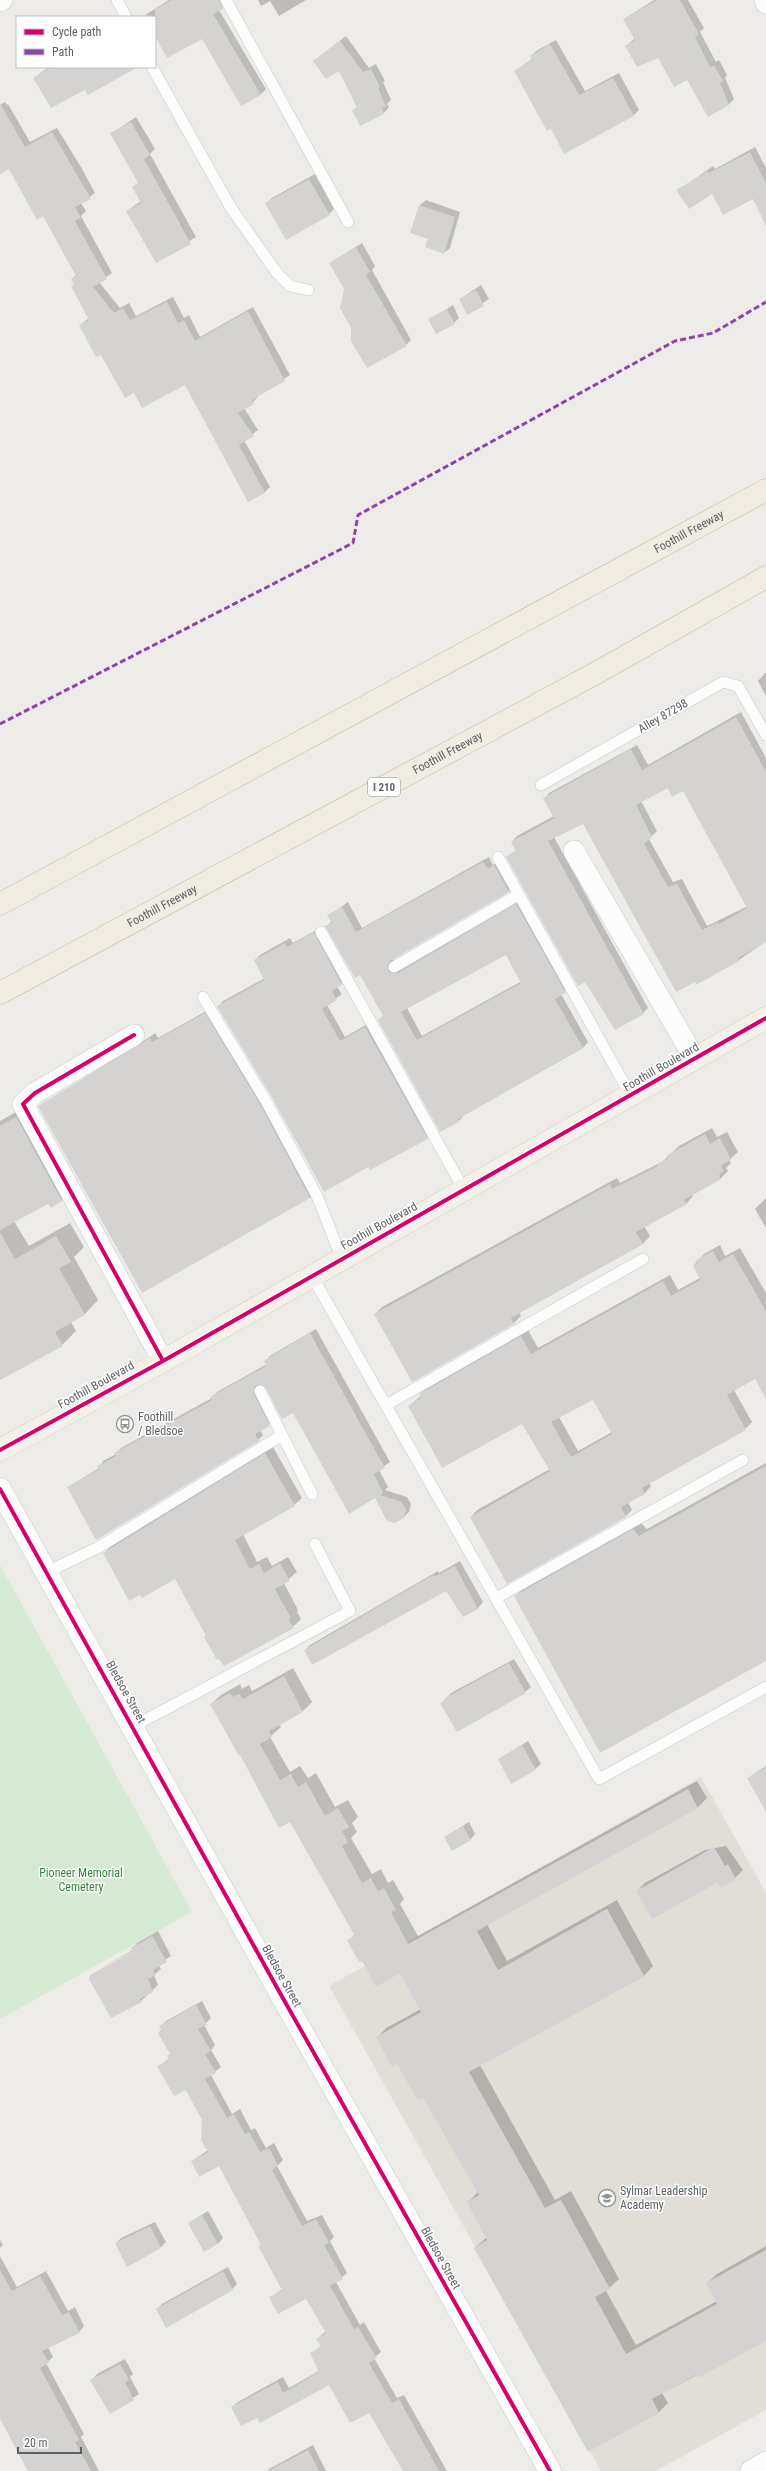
<svg xmlns="http://www.w3.org/2000/svg" width="766" height="2471" viewBox="0 0 766 2471" font-family="'Roboto Condensed',sans-serif">
<rect width="100%" height="100%" fill="#eeece8"/>
<path fill="#e1ded8" d="M 701,1777 L 766,1893 L 766,2410 L 656,2471 L 601,2471 L 329,1986 Z"/>
<path fill="#d6ead3" d="M 0,1565 L 192,1912 L 0,2019 Z"/>
<path fill="#0003" fill-rule="evenodd" d="M 169,0 L 226,0 L 227,3 L 219,10 L 266,89 L 260,95 L 203,38 L 155,34 L 155,17 L 145,15 Z
M 258,0 L 306,0 L 279,16 L 270,1 L 261,6 Z
M 654,0 L 688,0 L 704,28 L 700,32 L 716,62 L 719,60 L 727,75 L 725,78 L 734,99 L 729,104 L 708,115 L 688,79 L 659,57 L 626,46 L 635,38 L 624,19 Z
M 346,36 L 369,68 L 376,64 L 385,81 L 383,82 L 391,100 L 387,104 L 389,107 L 384,113 L 361,125 L 353,111 L 358,106 L 339,70 L 320,56 Z
M 556,40 L 585,91 L 619,73 L 639,110 L 633,116 L 551,128 L 515,71 L 532,59 L 531,56 L 536,51 Z
M 49,67 L 120,67 L 85,88 L 34,78 Z
M 5,102 L 7,105 L 8,104 L 30,142 L 57,128 L 81,167 L 95,193 L 81,203 L 86,211 L 81,216 L 112,273 L 99,282 L 120,308 L 129,303 L 136,316 L 173,297 L 184,318 L 189,315 L 200,337 L 253,307 L 290,375 L 258,396 L 253,403 L 244,408 L 258,430 L 244,440 L 270,487 L 265,492 L 249,501 L 185,383 L 102,353 L 80,325 L 89,318 L 72,279 L 76,275 L 44,215 L 9,168 L 0,173 L 0,105 Z
M 136,117 L 155,149 L 150,154 L 196,237 L 156,262 L 127,211 L 141,201 L 133,187 L 139,182 L 111,134 Z
M 755,147 L 766,168 L 766,199 L 678,191 L 713,166 L 715,169 Z
M 315,174 L 334,209 L 329,214 L 267,203 L 272,198 Z
M 426,200 L 460,212 L 450,248 L 444,253 L 429,238 L 420,205 Z
M 362,243 L 375,266 L 372,270 L 411,340 L 406,345 L 352,328 L 345,288 L 330,263 Z
M 481,285 L 489,299 L 467,314 L 460,299 Z
M 453,305 L 459,318 L 454,323 L 430,320 Z
M 765,673 L 766,673 L 766,696 L 758,681 Z
M 741,712 L 766,758 L 766,941 L 739,960 L 697,983 L 584,823 L 554,837 L 648,1008 L 643,1013 L 507,857 L 516,850 L 512,842 L 517,836 L 554,816 L 544,799 L 549,793 L 637,745 L 648,765 ZM 668,787 L 683,790 L 748,906 L 707,926 L 682,879 L 673,882 L 649,839 L 657,831 L 641,801 Z
M 489,857 L 493,865 L 500,860 L 514,886 L 509,891 L 393,958 L 393,965 L 396,968 L 404,968 L 522,900 L 570,987 L 561,994 L 588,1042 L 583,1048 L 464,1115 L 459,1121 L 379,1020 L 384,1015 L 361,974 L 326,927 L 332,921 L 329,916 L 348,902 L 362,928 ZM 506,953 L 522,981 L 422,1036 L 407,1008 Z
M 320,928 L 347,979 L 337,987 L 342,994 L 327,1005 L 345,1037 L 371,1022 L 432,1133 L 427,1138 L 273,1097 L 218,1007 L 223,1001 L 265,978 L 255,960 L 260,955 L 290,938 L 293,943 Z
M 210,1009 L 315,1192 L 310,1198 L 39,1107 L 151,1036 L 155,1033 L 158,1038 Z
M 30,1104 L 75,1187 L 62,1201 L 51,1207 L 49,1203 L 14,1221 L 29,1246 L 70,1223 L 84,1247 L 74,1257 L 98,1300 L 85,1314 L 71,1322 L 76,1331 L 62,1345 L 0,1379 L 0,1121 Z
M 712,1128 L 717,1137 L 727,1132 L 738,1152 L 729,1160 L 731,1163 L 726,1168 L 728,1171 L 721,1178 L 692,1194 L 693,1196 L 686,1204 L 644,1226 L 650,1236 L 643,1244 L 519,1312 L 521,1316 L 514,1323 L 413,1381 L 375,1314 L 382,1307 L 617,1178 L 620,1183 L 662,1162 L 679,1146 Z
M 766,1198 L 766,1228 L 755,1209 Z
M 720,1245 L 725,1256 L 740,1248 L 766,1293 L 766,1380 L 755,1378 L 734,1390 L 752,1422 L 745,1429 L 649,1482 L 651,1486 L 645,1493 L 628,1502 L 632,1510 L 626,1516 L 508,1582 L 471,1517 L 477,1510 L 550,1469 L 522,1422 L 409,1406 L 421,1396 L 420,1394 L 427,1388 L 528,1330 L 538,1348 L 670,1275 L 678,1290 L 700,1278 L 694,1265 L 704,1254 ZM 593,1399 L 612,1432 L 578,1451 L 559,1417 Z
M 316,1329 L 390,1462 L 379,1470 L 388,1487 L 385,1490 L 407,1497 L 411,1504 L 409,1512 L 403,1518 L 375,1497 L 293,1412 L 261,1383 L 258,1388 L 274,1420 L 260,1430 L 263,1435 L 258,1440 L 68,1487 L 99,1468 L 103,1461 L 116,1454 L 121,1448 L 212,1398 L 217,1392 L 267,1364 L 265,1362 L 270,1356 Z
M 273,1447 L 302,1498 L 294,1505 L 243,1534 L 257,1562 L 267,1557 L 272,1566 L 288,1557 L 297,1572 L 284,1583 L 298,1610 L 297,1612 L 301,1619 L 293,1627 L 207,1636 L 175,1578 L 104,1553 L 112,1545 Z
M 766,1463 L 766,1660 L 515,1596 L 523,1589 L 641,1523 L 647,1529 Z
M 460,1561 L 483,1602 L 478,1608 L 463,1616 L 446,1589 L 305,1650 L 310,1645 L 438,1571 L 439,1573 Z
M 514,1659 L 531,1687 L 525,1692 L 442,1703 L 451,1693 Z
M 293,1668 L 312,1702 L 303,1711 L 279,1724 L 281,1727 L 270,1737 L 290,1772 L 300,1766 L 308,1778 L 316,1773 L 335,1807 L 348,1800 L 358,1817 L 352,1823 L 357,1832 L 351,1838 L 372,1874 L 381,1869 L 388,1883 L 393,1880 L 404,1899 L 400,1904 L 418,1936 L 697,1781 L 707,1798 L 698,1807 L 487,1924 L 507,1961 L 617,1900 L 653,1966 L 644,1976 L 480,2065 L 555,2200 L 571,2191 L 619,2279 L 606,2291 L 636,2345 L 717,2301 L 707,2283 L 717,2274 L 766,2246 L 766,2340 L 662,2393 L 668,2403 L 659,2412 L 588,2450 L 475,2248 L 487,2237 L 468,2202 L 478,2192 L 424,2097 L 377,2038 L 386,2028 L 421,2009 L 400,1972 L 362,1959 L 348,1941 L 355,1934 L 290,1821 L 241,1753 L 211,1704 L 221,1695 L 240,1684 L 242,1689 L 249,1685 L 252,1691 Z
M 528,1741 L 541,1764 L 535,1769 L 499,1759 Z
M 766,1766 L 766,1808 L 748,1778 Z
M 469,1822 L 475,1834 L 470,1840 L 445,1837 Z
M 726,1846 L 743,1870 L 735,1878 L 637,1891 L 645,1883 L 705,1850 Z
M 158,1931 L 171,1956 L 158,1965 L 161,1969 L 154,1975 L 158,1985 L 141,2001 L 111,2017 L 91,1976 L 138,1950 L 137,1949 L 96,1971 L 133,1950 L 132,1948 L 137,1943 Z
M 202,2001 L 211,2018 L 204,2025 L 215,2045 L 211,2050 L 221,2067 L 211,2075 L 232,2114 L 240,2109 L 251,2130 L 255,2128 L 266,2148 L 274,2143 L 283,2160 L 277,2166 L 307,2221 L 322,2215 L 334,2237 L 330,2241 L 347,2273 L 336,2282 L 360,2325 L 364,2322 L 381,2352 L 374,2358 L 397,2398 L 404,2395 L 447,2471 L 404,2471 L 370,2411 L 330,2384 L 257,2416 L 232,2407 L 238,2402 L 283,2377 L 289,2388 L 319,2371 L 312,2353 L 321,2346 L 317,2339 L 326,2331 L 307,2297 L 270,2298 L 282,2289 L 259,2246 L 262,2244 L 219,2165 L 192,2161 L 208,2150 L 203,2120 L 186,2089 L 159,2066 L 170,2058 L 171,2054 L 159,2033 L 162,2029 L 161,2026 L 166,2021 Z
M 208,2211 L 223,2238 L 218,2244 L 189,2223 Z
M 155,2222 L 166,2242 L 161,2247 L 116,2243 L 121,2238 Z
M 0,2240 L 3,2245 L 0,2248 Z
M 0,2256 L 17,2287 L 46,2271 L 68,2311 L 75,2307 L 84,2326 L 79,2332 L 48,2347 L 53,2357 L 46,2363 L 84,2434 L 81,2437 L 99,2471 L 30,2471 L 0,2417 Z
M 228,2267 L 237,2284 L 232,2289 L 157,2309 L 162,2304 Z
M 125,2359 L 133,2374 L 130,2377 L 139,2394 L 110,2413 L 92,2380 L 97,2374 Z
M 313,2445 L 326,2471 L 267,2471 L 269,2469 Z"/>
<path fill="#d4d3d1" fill-rule="evenodd" d="M 172,0 L 219,0 L 223,9 L 213,14 L 261,95 L 241,106 L 202,39 L 167,58 L 155,36 L 155,9 Z
M 657,0 L 680,0 L 699,34 L 695,37 L 710,67 L 714,65 L 723,81 L 720,83 L 729,105 L 708,117 L 687,80 L 674,87 L 658,58 L 637,67 L 625,46 L 635,40 L 623,19 Z
M 340,41 L 363,72 L 371,69 L 380,87 L 378,88 L 386,106 L 382,108 L 384,114 L 360,126 L 352,110 L 357,108 L 339,71 L 326,79 L 313,61 Z
M 550,44 L 579,95 L 613,78 L 634,116 L 564,154 L 551,129 L 547,131 L 514,71 L 532,60 L 530,56 Z
M 52,67 L 138,67 L 88,95 L 85,90 L 51,108 L 33,78 Z
M 0,103 L 25,147 L 52,132 L 91,199 L 75,207 L 81,218 L 75,221 L 107,279 L 93,287 L 114,313 L 123,308 L 130,320 L 167,302 L 178,323 L 184,320 L 195,341 L 248,311 L 285,381 L 252,400 L 254,404 L 238,413 L 254,436 L 239,445 L 265,493 L 248,502 L 185,385 L 142,408 L 134,393 L 125,398 L 101,355 L 96,357 L 79,325 L 89,320 L 71,286 L 74,284 L 71,279 L 76,276 L 43,216 L 37,220 L 9,169 L 0,174 Z
M 131,122 L 150,155 L 144,159 L 191,244 L 156,263 L 126,211 L 141,203 L 132,187 L 138,183 L 110,133 Z
M 750,152 L 766,183 L 766,226 L 753,199 L 723,215 L 712,194 L 689,209 L 676,190 L 708,171 L 709,173 Z
M 309,179 L 330,215 L 286,240 L 265,203 Z
M 419,205 L 455,217 L 444,254 L 425,247 L 428,239 L 410,233 Z
M 356,247 L 370,272 L 366,275 L 407,346 L 367,368 L 351,341 L 351,328 L 340,308 L 344,289 L 329,263 Z
M 476,290 L 484,306 L 467,315 L 459,299 Z
M 447,309 L 455,324 L 436,334 L 428,319 Z
M 736,717 L 766,772 L 766,942 L 738,958 L 739,961 L 696,985 L 695,982 L 676,992 L 583,824 L 548,841 L 644,1014 L 615,1030 L 585,982 L 578,986 L 506,857 L 516,851 L 511,842 L 554,818 L 543,798 L 631,749 L 642,770 ZM 668,788 L 672,797 L 683,791 L 747,908 L 719,924 L 718,922 L 702,930 L 677,884 L 668,887 L 644,844 L 652,837 L 636,805 Z
M 483,862 L 488,869 L 494,865 L 509,892 L 390,961 L 388,964 L 388,970 L 391,973 L 398,973 L 516,904 L 566,993 L 555,999 L 583,1048 L 458,1119 L 459,1122 L 440,1132 L 378,1020 L 383,1016 L 360,975 L 355,978 L 325,926 L 332,923 L 327,915 L 342,907 L 356,932 ZM 506,955 L 521,983 L 417,1040 L 401,1012 Z
M 314,932 L 342,985 L 332,991 L 337,1000 L 322,1009 L 340,1041 L 365,1027 L 428,1139 L 370,1170 L 368,1167 L 324,1192 L 272,1097 L 217,1006 L 264,980 L 254,960 L 285,943 L 287,947 Z
M 205,1013 L 260,1104 L 310,1198 L 142,1293 L 38,1106 L 145,1041 L 150,1038 L 152,1042 Z
M 16,1117 L 62,1201 L 51,1208 L 48,1204 L 0,1230 L 0,1126 Z
M 705,1134 L 710,1144 L 720,1138 L 731,1160 L 721,1165 L 724,1171 L 719,1175 L 721,1179 L 684,1200 L 687,1204 L 636,1232 L 643,1244 L 511,1318 L 514,1324 L 412,1382 L 374,1314 L 610,1184 L 612,1189 L 658,1166 L 657,1164 L 669,1158 L 667,1156 L 671,1153 Z
M 0,1232 L 15,1259 L 56,1236 L 71,1262 L 59,1268 L 85,1315 L 55,1332 L 63,1346 L 0,1380 Z
M 713,1251 L 719,1262 L 733,1254 L 766,1311 L 766,1399 L 755,1379 L 727,1395 L 746,1430 L 642,1488 L 645,1494 L 621,1507 L 626,1517 L 507,1584 L 470,1517 L 550,1471 L 522,1424 L 442,1468 L 408,1406 L 421,1398 L 419,1394 L 521,1336 L 531,1354 L 663,1281 L 671,1296 L 700,1280 L 693,1265 L 698,1263 L 696,1260 ZM 593,1400 L 612,1434 L 571,1457 L 551,1422 Z
M 310,1333 L 385,1468 L 374,1474 L 383,1493 L 380,1495 L 402,1502 L 406,1510 L 404,1518 L 395,1523 L 387,1521 L 375,1498 L 349,1514 L 293,1413 L 282,1419 L 266,1388 L 260,1384 L 254,1387 L 254,1394 L 270,1426 L 255,1434 L 259,1441 L 96,1540 L 67,1487 L 99,1469 L 97,1466 L 116,1456 L 114,1453 L 212,1400 L 210,1397 L 266,1366 L 264,1361 Z
M 265,1453 L 295,1506 L 235,1540 L 250,1569 L 259,1564 L 264,1573 L 280,1563 L 290,1581 L 275,1589 L 291,1618 L 289,1620 L 294,1628 L 224,1666 L 219,1659 L 217,1660 L 204,1637 L 206,1636 L 175,1579 L 142,1598 L 140,1595 L 129,1601 L 103,1553 Z
M 766,1466 L 766,1661 L 600,1753 L 514,1596 L 633,1529 L 639,1536 Z
M 455,1566 L 478,1609 L 463,1617 L 446,1591 L 312,1665 L 304,1650 L 433,1575 L 434,1577 Z
M 509,1663 L 526,1693 L 457,1732 L 440,1703 L 446,1700 L 445,1698 Z
M 284,1676 L 303,1712 L 269,1731 L 272,1737 L 260,1744 L 280,1780 L 291,1774 L 298,1787 L 306,1782 L 325,1816 L 338,1808 L 349,1827 L 342,1831 L 348,1842 L 342,1846 L 362,1883 L 371,1878 L 378,1891 L 384,1888 L 396,1910 L 391,1912 L 408,1944 L 688,1789 L 698,1808 L 477,1931 L 498,1970 L 607,1909 L 644,1976 L 469,2072 L 545,2208 L 561,2200 L 610,2289 L 595,2297 L 626,2354 L 717,2304 L 706,2283 L 766,2250 L 766,2341 L 698,2378 L 696,2375 L 652,2399 L 659,2413 L 588,2452 L 474,2248 L 487,2240 L 467,2202 L 479,2195 L 423,2098 L 418,2101 L 397,2064 L 392,2067 L 376,2037 L 421,2012 L 400,1973 L 376,1987 L 362,1961 L 359,1962 L 347,1940 L 355,1936 L 331,1894 L 290,1822 L 279,1828 L 240,1755 L 239,1756 L 210,1704 L 230,1693 L 233,1697 L 239,1694 L 243,1699 Z
M 522,1745 L 536,1770 L 511,1784 L 498,1759 Z
M 766,1767 L 766,1812 L 747,1778 Z
M 463,1826 L 471,1840 L 452,1851 L 444,1837 Z
M 714,1847 L 725,1866 L 728,1864 L 736,1879 L 720,1888 L 717,1883 L 652,1919 L 636,1891 Z
M 152,1936 L 167,1962 L 153,1970 L 156,1975 L 148,1979 L 153,1992 L 140,1999 L 142,2002 L 111,2018 L 89,1979 L 90,1975 L 133,1952 L 131,1948 Z
M 196,2005 L 207,2025 L 198,2029 L 211,2051 L 205,2054 L 216,2073 L 205,2079 L 227,2118 L 234,2114 L 245,2134 L 249,2132 L 260,2152 L 269,2148 L 278,2166 L 272,2170 L 302,2226 L 316,2219 L 329,2243 L 324,2245 L 343,2279 L 330,2286 L 354,2329 L 358,2327 L 377,2358 L 369,2363 L 392,2403 L 399,2399 L 439,2471 L 403,2471 L 369,2413 L 350,2423 L 329,2385 L 260,2423 L 257,2418 L 241,2426 L 231,2407 L 278,2382 L 283,2393 L 319,2372 L 310,2353 L 321,2347 L 316,2339 L 326,2333 L 306,2299 L 278,2314 L 269,2297 L 282,2290 L 258,2246 L 261,2245 L 219,2166 L 199,2177 L 191,2161 L 208,2152 L 201,2140 L 202,2120 L 186,2090 L 174,2096 L 157,2066 L 169,2060 L 167,2056 L 170,2054 L 158,2033 L 162,2031 L 159,2026 Z
M 202,2215 L 218,2244 L 204,2252 L 188,2223 Z
M 150,2226 L 161,2248 L 127,2267 L 115,2243 Z
M 0,2270 L 12,2291 L 40,2276 L 62,2315 L 69,2312 L 80,2333 L 42,2351 L 49,2363 L 40,2368 L 79,2440 L 75,2442 L 91,2471 L 28,2471 L 0,2419 Z
M 223,2271 L 233,2290 L 166,2328 L 156,2309 Z
M 120,2364 L 129,2380 L 125,2382 L 134,2400 L 110,2414 L 90,2380 Z
M 308,2450 L 319,2471 L 268,2471 Z"/>
<g fill="none" stroke-linecap="round" stroke-linejoin="round">
<g stroke="#c9c9c8" stroke-width="12">
<path id="service" d="M 117,0 L 126,17
M 226,0 L 348,222
M 152,67 L 231,208 L 277,273 L 290,286 L 308,290
M 541,785 L 723,682 L 738,686 L 766,735
M 498,857 L 631,1096
M 321,932 L 464,1190
M 394,967 L 518,895
M 203,997 L 266,1101 L 317,1196 L 342,1259
M 312,1276 L 599,1779 L 766,1687
M 386,1405 L 643,1259
M 282,1435 L 312,1494
M 47,1572 L 99,1547 L 282,1435 L 260,1391
M 496,1598 L 743,1460
M 134,1726 L 350,1611 L 315,1544"/>
</g>
<g stroke="#c9c9c8" stroke-width="22">
<path id="minor" d="M 765,0 L 766,3
M 0,1 L 2,0
M 574,851 L 695,1059
M 134,1035 L 35,1093 L 23,1104 L 163,1361
M 751,2471 L 766,2462"/>
</g>
<g stroke="#c9c9c8" stroke-width="23">
<path id="tertiary" d="M 0,1489 L 280,1993 L 550,2471"/>
</g>
<g stroke="#d6ccb5" stroke-width="23">
<path id="primary" d="M 0,1450 L 163,1361 L 766,1018"/>
</g>
<g stroke="#c6b694" stroke-width="23">
<g id="motorway">
<path id="s1" d="M 0,904 L 766,490"/>
<path id="s2" d="M 0,993 L 598,672 L 766,577"/>
</g>
</g>
<use href="#service" stroke="#fcfcfc" stroke-width="11"/>
<use href="#minor" stroke="#fcfcfc" stroke-width="21"/>
<use href="#tertiary" stroke="#fcfcfc" stroke-width="22"/>
<use href="#primary" stroke="#f3f1e9" stroke-width="22"/>
<use href="#motorway" stroke="#f0ece2" stroke-width="22"/>
<path stroke="#8e44ad" stroke-width="3" stroke-dasharray="6 3" stroke-linecap="butt" d="M 0,724 L 353,543 L 358,515 L 675,341 L 713,333 L 766,302"/>
<g stroke="#fff" stroke-width="6">
<path id="cycleway" d="M 134,1035 L 35,1093 L 23,1104 L 163,1361
M 0,1450 L 163,1361 L 766,1018
M 0,1489 L 280,1993 L 550,2471"/>
</g>
<use href="#cycleway" stroke="#d6006c" stroke-width="4"/>
</g>
<defs>
<g id="bus-ring" transform="scale(0.9)"><circle r="9.5" fill="#fff" stroke="#909294" stroke-width="1.5"/><path d="M-5-6H5V4H4V6H2V4H-2V6H-4V4H-5ZM-3.5-4V0h7V-4ZM-3.5 1.2v1.5H-2V1.2ZM2 1.2v1.5H3.5V1.2Z" fill="#909294"/></g>
<g id="school-ring" transform="scale(0.9)"><circle r="9.5" fill="#fff" stroke="#909294" stroke-width="1.5"/><path d="M0-5L7-2L0 1L-7-2ZM-4 1L0 2.5L4 1V4Q0 6-4 4Z" fill="#909294"/></g>
</defs>
<g fill-rule="evenodd">
<use href="#bus-ring" x="125" y="1424"/>
<use href="#school-ring" x="607" y="2198"/>
</g>
<g text-anchor="middle" dominant-baseline="central" stroke-width="3" stroke-linejoin="round" paint-order="stroke">
<rect fill="#fff" stroke="#8e9194" stroke-width="1" x="368" y="778" width="32" height="18" rx="3"/>
<g font-size="11" font-weight="bold" fill="#5d6266">
<text x="384" y="787">I 210</text>
</g>
<g font-size="12" fill="#5d6266" stroke="#fff">
<text stroke="none"><textPath href="#s1" startOffset="783">Foothill Freeway</textPath></text>
<text transform="translate(663 716) rotate(-30)">Alley 87298</text>
<text stroke="none"><textPath href="#s2" startOffset="508">Foothill Freeway</textPath></text>
<text stroke="none"><textPath href="#s2" startOffset="184">Foothill Freeway</textPath></text>
<text transform="translate(661 1067) rotate(-30)">Foothill Boulevard</text>
<text transform="translate(379 1226) rotate(-29)">Foothill Boulevard</text>
<text transform="translate(96 1385) rotate(-29)">Foothill Boulevard</text>
<text transform="translate(126 1692) rotate(61)">Bledsoe Street</text>
<text transform="translate(282 1976) rotate(61)">Bledsoe Street</text>
<text transform="translate(441 2258) rotate(61)">Bledsoe Street</text>
</g>
<g font-size="12" fill="#5d6266" stroke="#fff" text-anchor="start">
<text x="138" y="1417">Foothill<tspan x="138" dy="14">/ Bledsoe</tspan></text>
<text x="620" y="2191">Sylmar Leadership<tspan x="620" dy="14">Academy</tspan></text>
</g>
<g font-size="12" fill="#348736" stroke="#fff">
<text x="81" y="1873">Pioneer Memorial<tspan x="81" dy="14">Cemetery</tspan></text>
</g>
</g>
<rect x="16" y="16" width="140" height="52" fill="#ffffff" stroke="#bec0c2"/>
<rect x="24" y="29" width="20" height="6" fill="#d6006c" stroke="#bec0c2"/>
<text x="52" y="36" font-size="12" fill="#5d6266">Cycle path</text>
<rect x="24" y="49" width="20" height="6" fill="#8e44ad" stroke="#bec0c2"/>
<text x="52" y="56" font-size="12" fill="#5d6266">Path</text>
<path d="M18 2447v6h63v-6" fill="none" stroke="#5d6266" stroke-width="2"/>
<text x="24" y="2447" font-size="12" fill="#5d6266" stroke="#ffffff" stroke-width="3" paint-order="stroke">20 m</text>
</svg>
